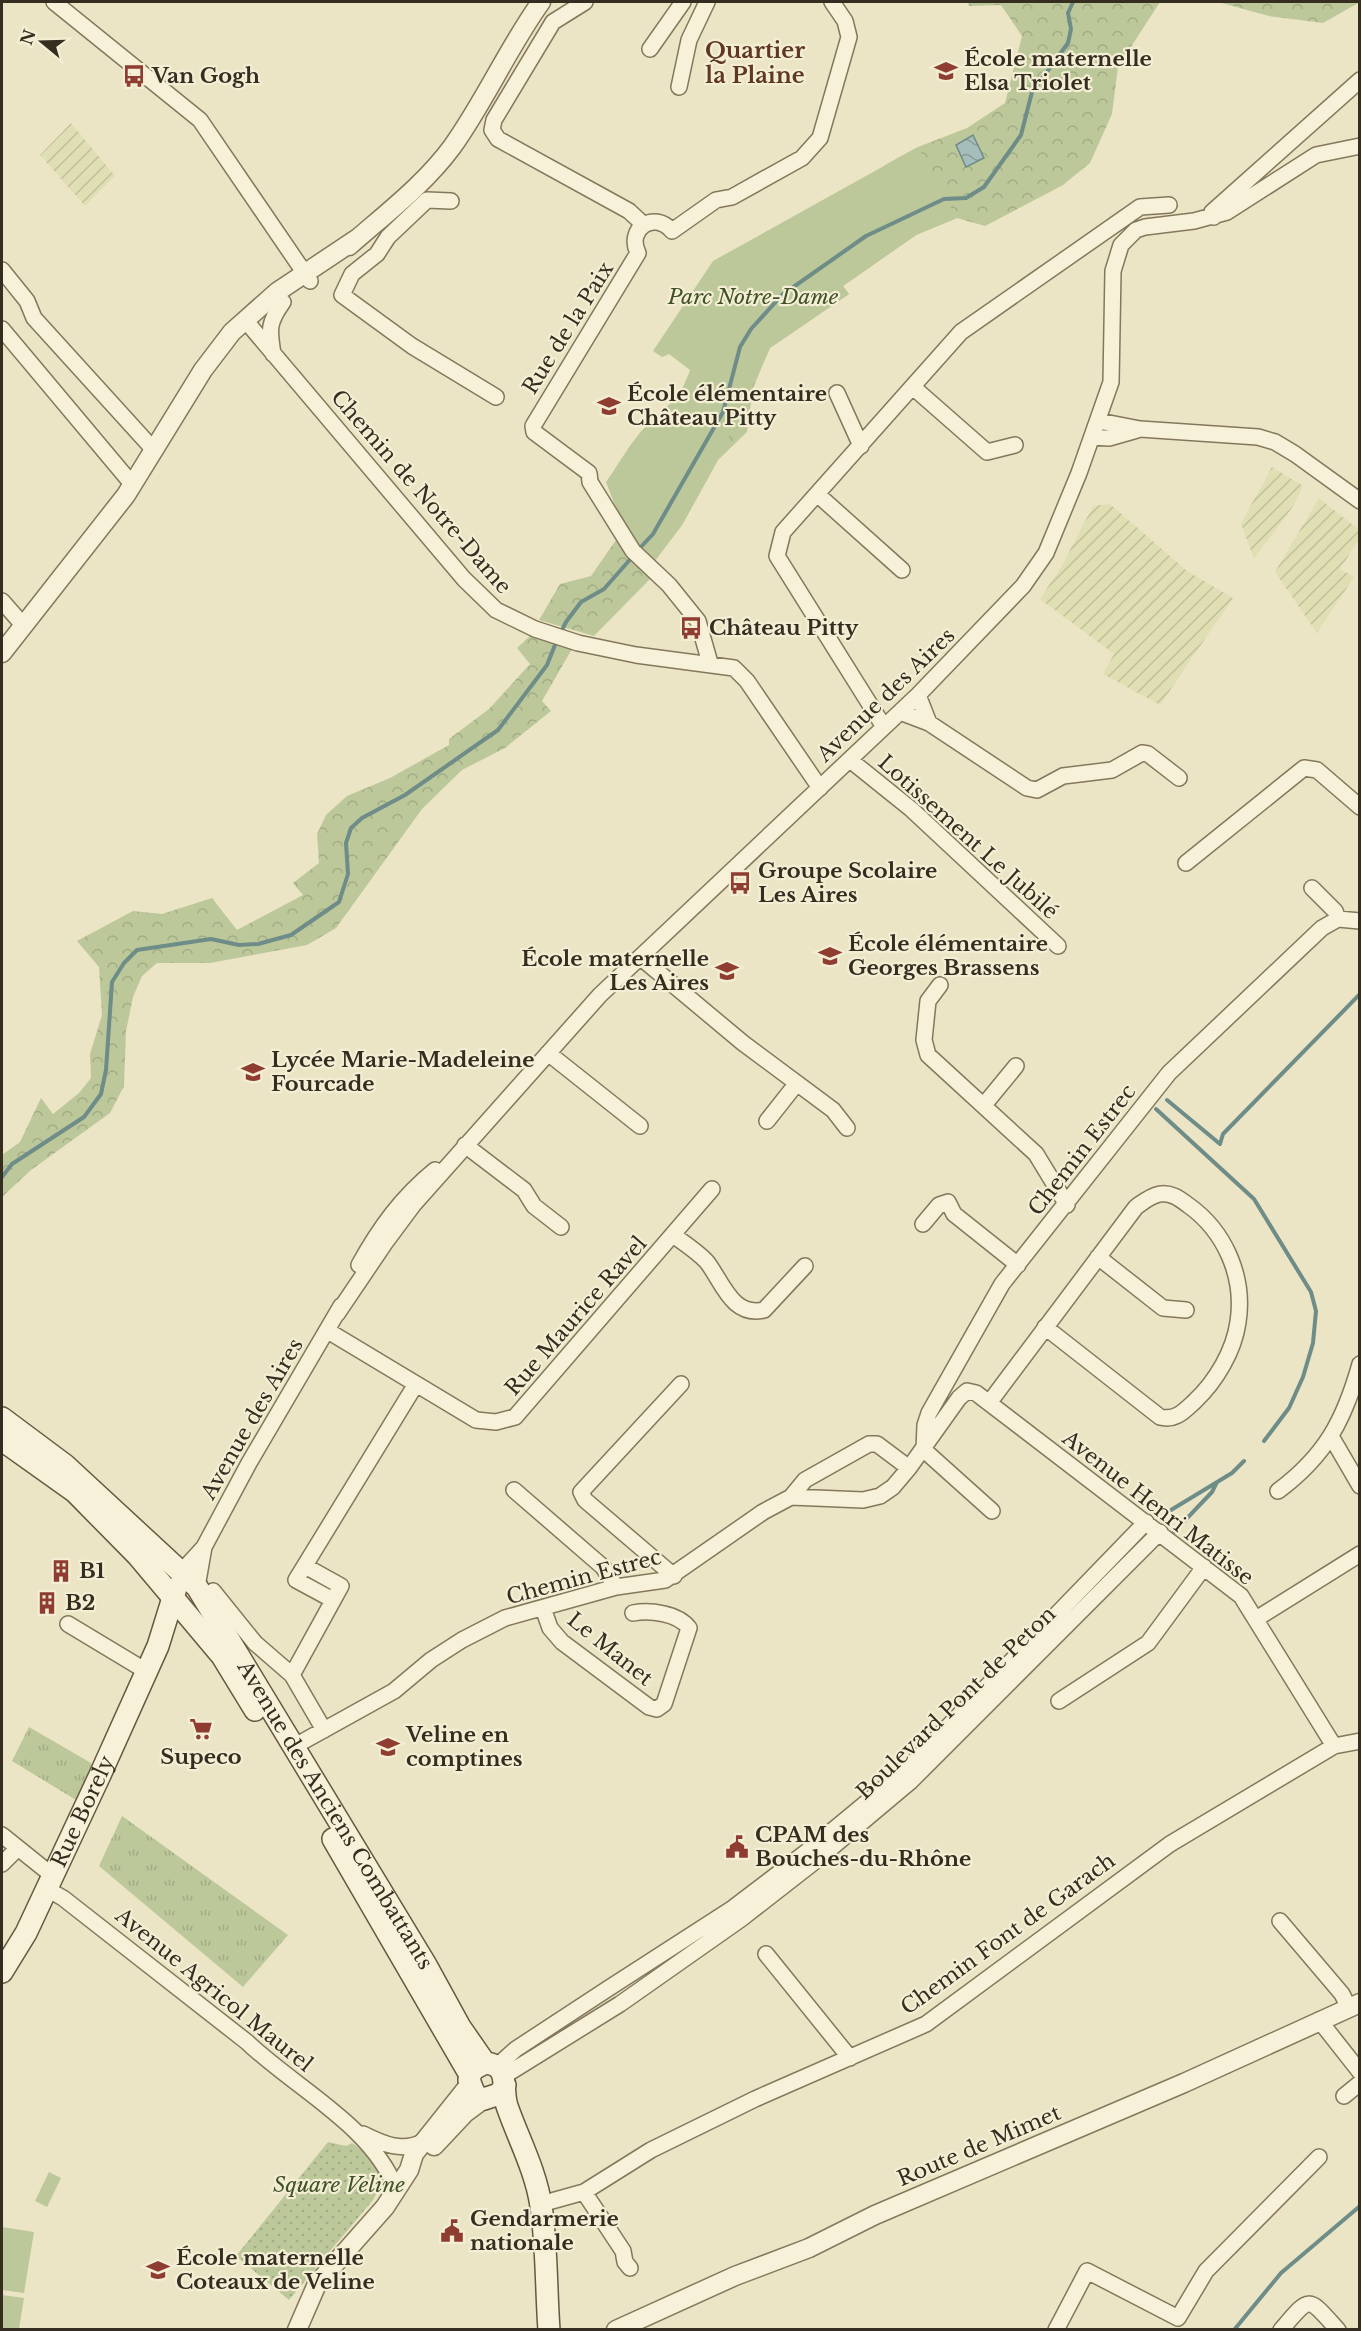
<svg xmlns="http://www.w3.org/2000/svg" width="1361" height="2331" viewBox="0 0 1361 2331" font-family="'Libre Baskerville',serif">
<defs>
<pattern id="farmland-furrows" width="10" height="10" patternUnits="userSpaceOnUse" patternTransform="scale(1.5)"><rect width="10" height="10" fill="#e0dfb3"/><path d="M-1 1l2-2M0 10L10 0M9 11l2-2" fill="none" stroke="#c1c09a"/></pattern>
<pattern id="grass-tufts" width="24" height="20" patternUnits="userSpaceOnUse" patternTransform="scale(1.5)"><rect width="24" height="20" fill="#bcc89a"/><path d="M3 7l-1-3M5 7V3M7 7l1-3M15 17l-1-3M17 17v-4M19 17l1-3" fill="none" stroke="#a2ac84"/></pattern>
<pattern id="forest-crowns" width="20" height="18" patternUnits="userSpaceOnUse" patternTransform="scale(1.5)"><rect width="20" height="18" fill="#bcc89a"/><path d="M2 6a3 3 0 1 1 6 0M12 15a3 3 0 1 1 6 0" fill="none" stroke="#a2ac84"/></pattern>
<pattern id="park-dots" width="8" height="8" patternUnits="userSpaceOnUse" patternTransform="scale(1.5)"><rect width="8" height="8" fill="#bcc89a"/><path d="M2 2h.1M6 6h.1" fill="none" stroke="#a2ac84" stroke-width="1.8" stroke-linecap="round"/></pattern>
<pattern id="water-waves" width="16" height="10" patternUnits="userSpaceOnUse" patternTransform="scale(1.5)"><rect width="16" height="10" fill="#a6bebb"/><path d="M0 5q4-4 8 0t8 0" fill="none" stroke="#889b97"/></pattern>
</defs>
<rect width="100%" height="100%" fill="#ebe5c5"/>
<path fill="url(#farmland-furrows)" d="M 71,123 L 115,176 L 85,206 L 40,155 Z
M 1272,467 L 1303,486 L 1294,505 L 1254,559 L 1241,523 Z
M 1319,498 L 1359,530 L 1360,538 L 1340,569 L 1354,577 L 1317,633 L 1275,572 Z
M 1110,504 L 1187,571 L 1233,598 L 1160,705 L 1103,674 L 1114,654 L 1040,599 L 1061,567 L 1093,506 Z"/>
<path fill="url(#grass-tufts)" d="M 29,1727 L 91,1763 L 92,1768 L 76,1800 L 12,1761 Z
M 122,1816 L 288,1935 L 243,1987 L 99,1866 Z"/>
<path fill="url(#forest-crowns)" d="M 968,2 L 1160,2 L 1118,67 L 1112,114 L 1090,163 L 1063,185 L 985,226 L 957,218 L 916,235 L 843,286 L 849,294 L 770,348 L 753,388 L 747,432 L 718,460 L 682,525 L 654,562 L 651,578 L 594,636 L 539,620 L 560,584 L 591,576 L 616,540 L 629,493 L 900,199 L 885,165 L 918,147 L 967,128 L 1005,103 L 1022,36 L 1001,5 L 969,6 Z
M 1218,2 L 1360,2 L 1323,23 L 1269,16 Z
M 532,634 L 572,649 L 542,701 L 551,711 L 505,748 L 462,770 L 422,809 L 336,928 L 307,945 L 210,963 L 157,963 L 142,976 L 133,997 L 126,1031 L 124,1086 L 110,1113 L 31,1170 L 2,1197 L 2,1155 L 20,1142 L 41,1098 L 53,1114 L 79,1093 L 91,1078 L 90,1054 L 102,1015 L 99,967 L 77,941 L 133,911 L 162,914 L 212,898 L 237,930 L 303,895 L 293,883 L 319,863 L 317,834 L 326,815 L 347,796 L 390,778 L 449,745 L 449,739 L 489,709 L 530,664 L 517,648 Z"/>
<path fill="url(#park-dots)" d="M 328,2142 L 346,2146 L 352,2143 C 373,2158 388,2175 373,2200 L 289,2300 L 236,2256 Z"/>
<path fill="#bcc89a" d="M 918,147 L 957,218 L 916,235 L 843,286 L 849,294 L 770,348 L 718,460 L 682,525 L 654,562 L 626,534 L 606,482 C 619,464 631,441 647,425 C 668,404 680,400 690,370 L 669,354 L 662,357 L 653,351 L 713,261 Z
M 49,2172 L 61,2178 L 47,2207 L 35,2201 Z
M 2,2227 L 34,2232 L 24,2293 L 2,2290 Z
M 2,2295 L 24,2298 L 19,2329 L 2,2329 Z"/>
<path fill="url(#water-waves)" stroke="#6e8c88" stroke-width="1.5" d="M 973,135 L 984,158 L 966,167 L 956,145 Z"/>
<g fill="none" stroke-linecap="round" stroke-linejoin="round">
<path stroke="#6e8c88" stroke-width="4" d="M 639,549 L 653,534 L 723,412 L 740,347 L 751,329 L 782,295 L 866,236 L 944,199 L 966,198 L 984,187 L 1021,135 L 1032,92 L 1068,43 L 1071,29 L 1068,13 L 1073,2
M 560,634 L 566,622 L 581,602 L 604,589 L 634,555
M 1167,1100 L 1220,1144 L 1223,1134 L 1360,994
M 1156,1109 L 1254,1199 L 1311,1292 L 1316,1311 L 1313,1343 L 1303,1377 L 1289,1408 L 1264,1441
M 2,1177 L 12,1164 L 84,1117 L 101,1094 L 106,1070 L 112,982 L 124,963 L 137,950 L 211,939 L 239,945 L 258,944 L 291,935 L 339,902 L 348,874 L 346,843 L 351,828 L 362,818 L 405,795 L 498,730 L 547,665 L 557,640
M 1171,1510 L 1232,1473 L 1244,1461
M 1174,1532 L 1212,1492 L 1217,1482
M 1234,2330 L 1281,2273 L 1360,2206"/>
<g stroke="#84775c" stroke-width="18">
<path id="minor" d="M 54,2 L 200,120 L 310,281
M 585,2 L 553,22 L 494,120 L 492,130 L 498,139 L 629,211 L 643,224
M 650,49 L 683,2
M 679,87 L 689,40 L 707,2
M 451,201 L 427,200 L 388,237 L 377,254 L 352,274 L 342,295 L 412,346 L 496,397
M 1214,217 L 1212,212 L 1360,80
M 2,270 L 27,301 L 34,318 L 153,449
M 245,320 L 464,579 L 496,610 L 535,629 L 578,643 L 636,655 L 734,668 L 747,681 L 820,788
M 2,329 L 132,484
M 273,354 C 269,329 268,323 283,302
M 914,388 L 987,452 L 1015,445
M 837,393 L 861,446
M 1099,421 L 1140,429 L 1258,437 L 1275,442 L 1295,454 L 1360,501
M 1093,437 L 1109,438 L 1137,430
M 817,494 L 902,570
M 2,601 L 23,625
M 710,663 L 698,621 L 669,585 L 633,551 L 590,482 L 589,473 L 534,432 L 533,426 L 638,253 C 626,229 654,210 672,231 L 716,200 L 732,197 L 802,158 L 820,138 L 849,37 L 845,21 L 832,2
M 900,712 L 929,723 L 918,695
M 929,723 L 1027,788 L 1037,790 L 1063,776 L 1112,770 L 1142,753 L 1148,754 L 1179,778
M 884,727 L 777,556 L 783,532 L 961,332 L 1140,207 L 1169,205
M 850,760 L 911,809 L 1058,946
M 1186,863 L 1304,768 L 1317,770 L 1360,807
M 1312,888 L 1335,911 L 1338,919
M 640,957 L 743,1043 L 833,1110 L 847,1128
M 940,985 L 928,1001 L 924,1040 L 928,1055 L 1036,1154 L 1067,1205
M 548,1053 L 640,1126
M 984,1105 L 1016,1066
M 767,1121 L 797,1083
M 465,1145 L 524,1190 L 534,1206 L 561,1227
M 923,1224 L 939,1205 L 948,1202 L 954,1214 L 1018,1265
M 673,1235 C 684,1243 698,1252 707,1262 C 723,1283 732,1317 764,1310 L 805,1266
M 1098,1257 L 1163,1308 L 1186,1310
M 359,1265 C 380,1227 402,1197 435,1170
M 337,1314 L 385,1243 L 414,1204 L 600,995 L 918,695 L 1023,586 L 1046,553 L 1079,473 L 1111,382 L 1113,271 L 1121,245 L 1136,230 L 1145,227 L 1194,221 L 1227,212 L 1316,155 L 1360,146
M 328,1331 L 476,1420 L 496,1422 L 515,1417 L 712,1189
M 989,1403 L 1136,1207 C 1143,1202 1150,1196 1160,1194 C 1171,1192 1180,1199 1188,1205 C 1225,1231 1245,1277 1238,1322 C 1234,1351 1216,1381 1195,1401 C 1184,1411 1176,1421 1160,1417 L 1045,1327
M 1332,1438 L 1360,1486
M 924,1450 L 925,1425 L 929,1413 L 1002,1284 L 1169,1073 L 1322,928 L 1338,919 L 1360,921
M 924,1450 L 992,1511
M 514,1490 L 603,1567 L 616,1587
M 1278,1491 C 1325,1456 1344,1421 1360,1364
M 791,1497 L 805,1480 L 869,1444 L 877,1444 L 909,1468
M 305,1566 L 341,1586 L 292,1675 L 324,1730
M 182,1571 L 204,1547 L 249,1463 L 341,1306
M 674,1576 L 585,1500 L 581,1492 L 681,1384
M 197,1587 L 204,1547
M 213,1591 L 255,1643 L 292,1675
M 333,1600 L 296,1580 L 416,1384
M 543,1608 L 550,1628 L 562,1642 L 649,1707 L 657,1709 L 664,1704 L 689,1628 C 678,1613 650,1610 633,1613
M 1256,1619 L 1360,1554
M 68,1624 L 146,1671
M 1059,1701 L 1148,1643 L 1204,1567
M 293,1747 L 394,1691 L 431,1660 L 462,1640 L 505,1618 L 616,1587 L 665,1580 L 763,1512 L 791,1497 L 863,1500 L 880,1496 L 893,1487 L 909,1468 L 959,1398 L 967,1391 L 976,1393 L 1241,1596 L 1334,1746
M 2,1835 L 53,1876
M 2,1864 L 17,1849
M 47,1889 L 63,1898 L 247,2042 C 295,2088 372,2126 396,2189
M 1280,1921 L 1342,1994 L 1349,2008
M 766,1954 L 850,2058
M 1319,2020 L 1360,2072
M 497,2066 L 516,2049 L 609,1988 L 733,1908 L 809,1850 L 907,1769 L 1146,1522
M 504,2076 L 620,2004 L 741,1919 L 818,1859 L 911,1781 L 1160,1532
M 1344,2096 L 1360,2083
M 363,2134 C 383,2144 403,2153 424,2141
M 584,2192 L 623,2251 L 625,2262 L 630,2268
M 541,2204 L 584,2192 L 651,2150 L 755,2099 L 926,2024 L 1170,1844 L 1334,1746 L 1360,1741
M 1056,2330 L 1087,2271 L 1178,2318 L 1206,2271 L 1319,2157
M 1281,2330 C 1311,2295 1307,2296 1338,2330"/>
</g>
<g stroke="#84775c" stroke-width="21">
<path id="tertiary" d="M 349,246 C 384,215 424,185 452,147 C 485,101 508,48 541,2
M 2,653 L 126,495 L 203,370 L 232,332 L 277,292 L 358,238
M 434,2146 L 465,2113 L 484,2099
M 297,2330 L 317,2284 L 385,2207 L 409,2170 L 414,2154 L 469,2085
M 616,2330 L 735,2276 L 809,2248 L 875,2215 L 1184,2083 L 1360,2003"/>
</g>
<g stroke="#665840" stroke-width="24">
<g id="secondary">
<path id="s1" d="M 2,1418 L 65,1465 L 197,1587 L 426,1965 L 460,2027 L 485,2063"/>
<path d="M 2,1440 L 75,1492 L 138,1556 L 222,1656 L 255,1710"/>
<path d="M 333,1839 L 470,2075"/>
<path id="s2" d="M 2,1972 L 26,1933 L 100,1775 L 158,1646 L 176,1588"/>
<path d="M 505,2085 L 499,2094 L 484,2099 L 475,2095 L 469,2080 L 472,2070 L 485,2063 C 511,2065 501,2088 507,2106 C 518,2138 536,2171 541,2206 C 547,2246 546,2289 549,2330"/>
</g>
</g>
<use href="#minor" stroke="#f6f1d8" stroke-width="15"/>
<use href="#tertiary" stroke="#f6f1d8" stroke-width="18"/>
<use href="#secondary" stroke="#f6f1d8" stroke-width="21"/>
</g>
<defs>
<g id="school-bare" transform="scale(1.8)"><path d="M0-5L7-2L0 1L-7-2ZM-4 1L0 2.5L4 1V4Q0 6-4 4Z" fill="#8f3d31" stroke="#f3eed4" stroke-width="2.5" paint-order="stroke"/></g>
<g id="bus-bare" transform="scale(1.8)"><path d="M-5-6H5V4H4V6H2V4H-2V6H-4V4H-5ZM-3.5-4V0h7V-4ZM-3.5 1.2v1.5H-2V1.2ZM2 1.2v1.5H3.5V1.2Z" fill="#8f3d31" stroke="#f3eed4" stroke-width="2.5" paint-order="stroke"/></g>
<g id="building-bare" transform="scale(1.8)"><path d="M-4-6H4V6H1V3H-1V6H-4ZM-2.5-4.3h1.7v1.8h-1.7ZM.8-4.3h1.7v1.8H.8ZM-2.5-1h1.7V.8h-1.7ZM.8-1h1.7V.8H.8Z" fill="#8f3d31" stroke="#f3eed4" stroke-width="2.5" paint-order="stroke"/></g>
<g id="supermarket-bare" transform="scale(1.8)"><path d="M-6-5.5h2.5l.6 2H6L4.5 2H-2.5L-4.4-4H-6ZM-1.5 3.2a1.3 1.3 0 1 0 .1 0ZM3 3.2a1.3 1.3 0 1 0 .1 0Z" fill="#8f3d31" stroke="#f3eed4" stroke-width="2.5" paint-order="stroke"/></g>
<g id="civic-bare" transform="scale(1.8)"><path d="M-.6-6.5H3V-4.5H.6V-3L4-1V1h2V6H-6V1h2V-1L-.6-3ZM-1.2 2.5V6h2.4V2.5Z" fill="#8f3d31" stroke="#f3eed4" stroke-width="2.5" paint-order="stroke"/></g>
</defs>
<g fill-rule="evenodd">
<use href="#school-bare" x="946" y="71"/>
<use href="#bus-bare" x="134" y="76"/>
<use href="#school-bare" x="609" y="406"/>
<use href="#bus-bare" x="691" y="628"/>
<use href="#bus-bare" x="740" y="883"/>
<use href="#school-bare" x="830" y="956"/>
<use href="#school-bare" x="727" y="971"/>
<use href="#school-bare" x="253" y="1072"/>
<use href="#building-bare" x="61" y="1571"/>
<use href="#building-bare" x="47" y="1603"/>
<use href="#supermarket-bare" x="201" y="1729"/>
<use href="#school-bare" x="388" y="1747"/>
<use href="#civic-bare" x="737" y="1847"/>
<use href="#civic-bare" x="452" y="2231"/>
<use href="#school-bare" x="158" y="2270"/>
</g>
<g text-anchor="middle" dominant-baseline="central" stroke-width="4.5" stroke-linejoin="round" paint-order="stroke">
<g font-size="21" font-weight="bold" fill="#352d1f" stroke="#f3eed4" text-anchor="start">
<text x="964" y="59">École maternelle<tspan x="964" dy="24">Elsa Triolet</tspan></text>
<text x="152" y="76">Van Gogh</text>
<text x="627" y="394">École élémentaire<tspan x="627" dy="24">Château Pitty</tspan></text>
<text x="709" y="628">Château Pitty</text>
<text x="758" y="871">Groupe Scolaire<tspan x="758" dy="24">Les Aires</tspan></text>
<text x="848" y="944">École élémentaire<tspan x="848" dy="24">Georges Brassens</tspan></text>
<text x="709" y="959" text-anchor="end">École maternelle<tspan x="709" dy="24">Les Aires</tspan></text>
<text x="271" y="1060">Lycée Marie-Madeleine<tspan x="271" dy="24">Fourcade</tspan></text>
<text x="79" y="1571">B1</text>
<text x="65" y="1603">B2</text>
<text x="406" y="1735">Veline en<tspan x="406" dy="24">comptines</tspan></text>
<text x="201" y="1757" text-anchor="middle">Supeco</text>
<text x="755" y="1835">CPAM des<tspan x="755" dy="24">Bouches-du-Rhône</tspan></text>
<text x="470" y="2219">Gendarmerie<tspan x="470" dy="24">nationale</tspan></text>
<text x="176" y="2258">École maternelle<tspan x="176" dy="24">Coteaux de Veline</tspan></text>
</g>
<g font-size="21" font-style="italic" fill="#405027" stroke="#f3eed4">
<text x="753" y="297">Parc Notre-Dame</text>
<text x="339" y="2185">Square Veline</text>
</g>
<g font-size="21" fill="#352d1f" stroke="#f3eed4">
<text transform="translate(568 328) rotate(-58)">Rue de la Paix</text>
<text transform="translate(421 492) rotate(49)">Chemin de Notre-Dame</text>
<text transform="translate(886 695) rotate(-44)">Avenue des Aires</text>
<text transform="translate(968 837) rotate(42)">Lotissement Le Jubilé</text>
<text transform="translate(1082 1150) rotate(-52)">Chemin Estrec</text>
<text transform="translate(576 1316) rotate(-49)">Rue Maurice Ravel</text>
<text transform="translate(252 1419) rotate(-60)">Avenue des Aires</text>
<text transform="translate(1158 1508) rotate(38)">Avenue Henri Matisse</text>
<text transform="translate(584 1577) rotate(-15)">Chemin Estrec</text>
<text transform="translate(610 1649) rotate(39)">Le Manet</text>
<text transform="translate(956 1703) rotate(-44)">Boulevard Pont de Peton</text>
<text stroke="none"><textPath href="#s2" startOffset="180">Rue Borely</textPath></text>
<text stroke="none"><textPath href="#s1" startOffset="525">Avenue des Anciens Combattants</textPath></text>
<text transform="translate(1008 1934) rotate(-36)">Chemin Font de Garach</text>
<text transform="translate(214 1990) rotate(39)">Avenue Agricol Maurel</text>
<text transform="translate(979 2146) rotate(-23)">Route de Mimet</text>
</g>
<g font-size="22" font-weight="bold" fill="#5f3722" stroke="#f3eed4">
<text x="755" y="50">Quartier<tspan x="755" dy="25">la Plaine</tspan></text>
</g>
</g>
<rect width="1361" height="2331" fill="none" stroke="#352d1f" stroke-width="6"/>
<g transform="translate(42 42) rotate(289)" stroke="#f3eed4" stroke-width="4.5" paint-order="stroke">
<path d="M0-4.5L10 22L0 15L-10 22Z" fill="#352d1f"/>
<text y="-9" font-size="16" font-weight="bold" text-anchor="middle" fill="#352d1f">N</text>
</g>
</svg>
